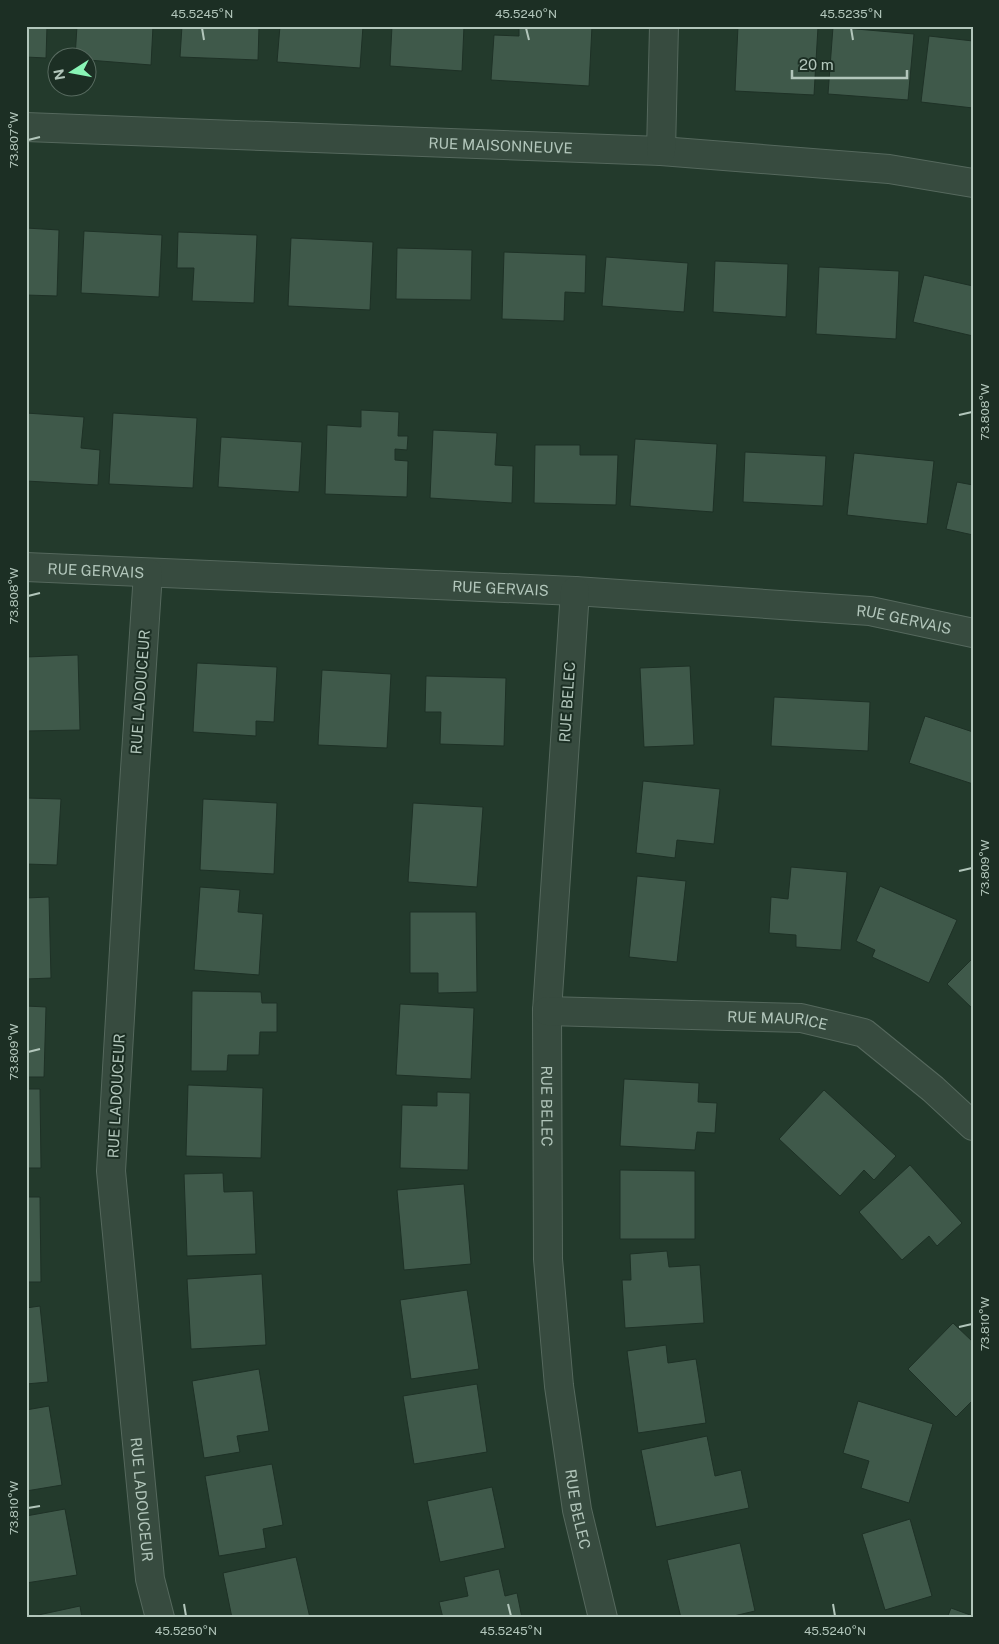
<svg xmlns="http://www.w3.org/2000/svg" width="999" height="1644" viewBox="0 0 999 1644" font-family="'Public Sans',sans-serif">
<rect width="100%" height="100%" fill="#233a2c"/>
<path fill="#3f594a" stroke="#1e3126" d="M 26,26 L 47,26 L 46,58 L 26,57 Z
M 77,26 L 153,26 L 151,65 L 88,60 L 88,58 L 75,58 Z
M 182,26 L 259,26 L 258,60 L 180,57 Z
M 280,26 L 363,26 L 360,68 L 277,62 Z
M 392,26 L 464,26 L 462,71 L 390,66 Z
M 519,26 L 592,26 L 589,86 L 491,80 L 494,35 L 519,36 Z
M 738,26 L 818,27 L 814,95 L 735,91 Z
M 833,27 L 914,34 L 908,100 L 828,94 Z
M 929,36 L 973,41 L 973,108 L 921,102 Z
M 26,228 L 59,230 L 57,296 L 26,295 Z
M 84,231 L 162,235 L 159,297 L 81,293 Z
M 178,232 L 257,235 L 254,303 L 192,301 L 194,268 L 177,268 Z
M 291,238 L 373,242 L 370,310 L 288,306 Z
M 397,248 L 472,250 L 471,300 L 396,299 Z
M 504,252 L 586,255 L 585,293 L 565,292 L 564,321 L 502,319 Z
M 606,257 L 688,263 L 684,312 L 602,306 Z
M 715,261 L 788,264 L 786,317 L 713,312 Z
M 819,267 L 899,271 L 896,339 L 816,334 Z
M 924,275 L 973,286 L 973,336 L 913,322 Z
M 361,410 L 399,412 L 398,436 L 408,436 L 407,450 L 395,449 L 395,460 L 408,461 L 407,497 L 325,494 L 327,425 L 361,427 Z
M 26,413 L 84,417 L 81,448 L 100,450 L 98,485 L 26,481 Z
M 113,413 L 197,418 L 193,488 L 109,484 Z
M 433,430 L 497,433 L 495,465 L 513,466 L 512,503 L 430,498 Z
M 221,437 L 302,442 L 299,492 L 218,487 Z
M 635,439 L 717,444 L 713,512 L 630,506 Z
M 535,445 L 580,445 L 580,455 L 618,455 L 616,505 L 534,503 Z
M 745,452 L 826,456 L 823,506 L 743,502 Z
M 854,453 L 934,461 L 927,524 L 847,515 Z
M 957,482 L 973,485 L 973,535 L 946,529 Z
M 78,655 L 80,730 L 26,731 L 26,657 Z
M 197,663 L 277,667 L 274,722 L 256,721 L 256,736 L 193,732 Z
M 690,666 L 694,745 L 644,747 L 640,668 Z
M 322,670 L 391,674 L 387,748 L 318,745 Z
M 426,676 L 506,678 L 504,746 L 440,744 L 441,712 L 425,712 Z
M 774,697 L 870,702 L 868,751 L 771,746 Z
M 925,716 L 973,732 L 973,784 L 909,763 Z
M 643,781 L 720,789 L 714,844 L 677,840 L 675,858 L 636,853 Z
M 26,798 L 61,799 L 57,865 L 26,864 Z
M 203,799 L 277,803 L 274,874 L 200,870 Z
M 413,803 L 483,807 L 477,887 L 408,882 Z
M 791,867 L 847,872 L 841,950 L 796,947 L 796,935 L 769,933 L 771,897 L 788,899 Z
M 637,876 L 686,881 L 677,962 L 629,957 Z
M 880,886 L 957,920 L 929,983 L 872,957 L 875,950 L 856,941 Z
M 200,887 L 240,890 L 238,912 L 263,914 L 259,975 L 194,970 Z
M 49,897 L 51,978 L 26,979 L 26,898 Z
M 410,912 L 476,912 L 477,992 L 438,993 L 438,973 L 410,973 Z
M 973,958 L 973,1009 L 947,984 Z
M 192,991 L 261,992 L 262,1003 L 277,1003 L 277,1032 L 260,1032 L 259,1055 L 228,1055 L 227,1071 L 191,1071 Z
M 400,1004 L 474,1008 L 471,1079 L 396,1075 Z
M 26,1006 L 46,1007 L 44,1077 L 26,1077 Z
M 624,1079 L 699,1083 L 698,1102 L 717,1103 L 715,1133 L 697,1132 L 695,1150 L 620,1146 Z
M 188,1085 L 263,1088 L 261,1158 L 186,1156 Z
M 26,1089 L 40,1089 L 41,1168 L 26,1168 Z
M 824,1090 L 896,1156 L 874,1180 L 864,1170 L 840,1196 L 779,1139 Z
M 437,1092 L 470,1093 L 468,1170 L 400,1168 L 402,1105 L 437,1106 Z
M 910,1165 L 962,1223 L 937,1246 L 929,1236 L 902,1260 L 859,1212 Z
M 620,1170 L 695,1171 L 695,1239 L 620,1239 Z
M 223,1173 L 224,1192 L 253,1191 L 256,1254 L 187,1256 L 184,1174 Z
M 464,1184 L 471,1264 L 404,1270 L 397,1190 Z
M 26,1197 L 40,1197 L 41,1282 L 26,1282 Z
M 667,1251 L 669,1267 L 700,1265 L 704,1323 L 625,1328 L 622,1280 L 631,1280 L 630,1254 Z
M 262,1274 L 266,1345 L 191,1349 L 187,1279 Z
M 467,1290 L 479,1369 L 411,1379 L 400,1300 Z
M 40,1306 L 48,1382 L 26,1384 L 26,1308 Z
M 953,1323 L 973,1342 L 973,1400 L 956,1417 L 908,1369 Z
M 666,1345 L 668,1363 L 696,1359 L 706,1423 L 638,1433 L 627,1351 Z
M 259,1369 L 269,1431 L 237,1436 L 240,1452 L 204,1458 L 192,1381 Z
M 477,1384 L 487,1452 L 414,1464 L 403,1396 Z
M 858,1401 L 933,1424 L 909,1503 L 861,1488 L 869,1461 L 843,1453 Z
M 49,1406 L 62,1485 L 26,1491 L 26,1410 Z
M 707,1436 L 715,1476 L 741,1470 L 749,1508 L 656,1527 L 641,1450 Z
M 272,1464 L 283,1525 L 263,1529 L 266,1548 L 219,1556 L 205,1476 Z
M 492,1487 L 505,1548 L 440,1562 L 427,1501 Z
M 65,1509 L 77,1575 L 26,1583 L 26,1516 Z
M 910,1519 L 932,1596 L 885,1610 L 862,1534 Z
M 740,1543 L 755,1611 L 725,1618 L 681,1618 L 667,1560 Z
M 296,1557 L 310,1618 L 232,1618 L 223,1573 Z
M 499,1569 L 505,1596 L 517,1593 L 522,1618 L 443,1618 L 439,1602 L 468,1596 L 464,1577 Z
M 80,1606 L 82,1618 L 30,1618 L 29,1617 Z
M 951,1608 L 973,1616 L 973,1618 L 947,1618 Z"/>
<g fill="none" stroke-linecap="round" stroke-linejoin="round">
<g stroke="#55685d" stroke-width="30">
<g id="minor">
<path id="s1" d="M 26,127 L 661,151 L 889,169 L 973,183"/>
<path d="M 661,151 L 664,26"/>
<path id="s2" d="M 26,567 L 575,591 L 870,611 L 973,633"/>
<path id="s3" d="M 148,573 L 131,830 L 111,1171 L 150,1579 L 160,1618"/>
<path id="s4" d="M 575,591 L 547,1011 L 548,1259 L 559,1386 L 577,1510 L 603,1618"/>
<path id="s5" d="M 547,1011 L 801,1018 L 864,1033 L 933,1089 L 973,1126"/>
</g>
</g>
<use href="#minor" stroke="#374b3f" stroke-width="28"/>
</g>
<path fill="none" stroke="#b2c6bb" stroke-width="2" d="M 202,28 L 204,40M 526,28 L 529,40M 851,28 L 853,40M 28,140 L 40,137M 959,415 L 972,412M 28,596 L 40,593M 959,871 L 972,868M 28,1052 L 40,1049M 959,1327 L 972,1324M 28,1508 L 40,1506M 184,1604 L 186,1616M 508,1604 L 511,1616M 833,1604 L 835,1616"/>
<g text-anchor="middle" dominant-baseline="central" stroke-width="4" stroke-linejoin="round" paint-order="stroke">
<g font-size="15" fill="#b2c6bb" stroke="#1c2f24">
<text stroke="none"><textPath href="#s1" startOffset="475">RUE MAISONNEUVE</textPath></text>
<text stroke="none"><textPath href="#s2" startOffset="70">RUE GERVAIS</textPath></text>
<text stroke="none"><textPath href="#s2" startOffset="475">RUE GERVAIS</textPath></text>
<text stroke="none"><textPath href="#s2" startOffset="880">RUE GERVAIS</textPath></text>
<text transform="translate(140 692) rotate(-86)">RUE LADOUCEUR</text>
<text transform="translate(567 702) rotate(-86)">RUE BELEC</text>
<text stroke="none"><textPath href="#s5" startOffset="231">RUE MAURICE</textPath></text>
<text transform="translate(116 1096) rotate(-87)">RUE LADOUCEUR</text>
<text stroke="none"><textPath href="#s4" startOffset="516">RUE BELEC</textPath></text>
<text stroke="none"><textPath href="#s3" startOffset="929">RUE LADOUCEUR</textPath></text>
<text stroke="none"><textPath href="#s4" startOffset="921">RUE BELEC</textPath></text>
</g>
</g>
<rect width="999" height="1644" fill="none" stroke="#1c2f24" stroke-width="55"/>
<g transform="translate(72 72) rotate(259)"><circle r="24" fill="#1c2f24" stroke="#586b60"/>
<path d="M0-4L9 19L0 12L-9 19Z" fill="#89f5b6"/>
<text y="-8" font-size="14" font-weight="bold" text-anchor="middle" fill="#b2c6bb">N</text>
</g>
<path d="M792 70v8h115v-8" fill="none" stroke="#b2c6bb" stroke-width="2.5"/>
<text x="799" y="70" font-size="15" fill="#b2c6bb" stroke="#1c2f24" stroke-width="4" paint-order="stroke">20 m</text>
<rect x="28" y="28" width="944" height="1588" fill="none" stroke="#b2c6bb" stroke-width="2"/>
<g font-size="12" text-anchor="middle" fill="#b2c6bb">
<text x="202" y="18">45.5245°N</text>
<text x="526" y="18">45.5240°N</text>
<text x="851" y="18">45.5235°N</text>
<text transform="translate(14 140) rotate(-90)" y="4">73.807°W</text>
<text transform="translate(985 412) rotate(-90)" y="4">73.808°W</text>
<text transform="translate(14 596) rotate(-90)" y="4">73.808°W</text>
<text transform="translate(985 868) rotate(-90)" y="4">73.809°W</text>
<text transform="translate(14 1052) rotate(-90)" y="4">73.809°W</text>
<text transform="translate(985 1324) rotate(-90)" y="4">73.810°W</text>
<text transform="translate(14 1508) rotate(-90)" y="4">73.810°W</text>
<text x="186" y="1635">45.5250°N</text>
<text x="511" y="1635">45.5245°N</text>
<text x="835" y="1635">45.5240°N</text>
</g>
</svg>
